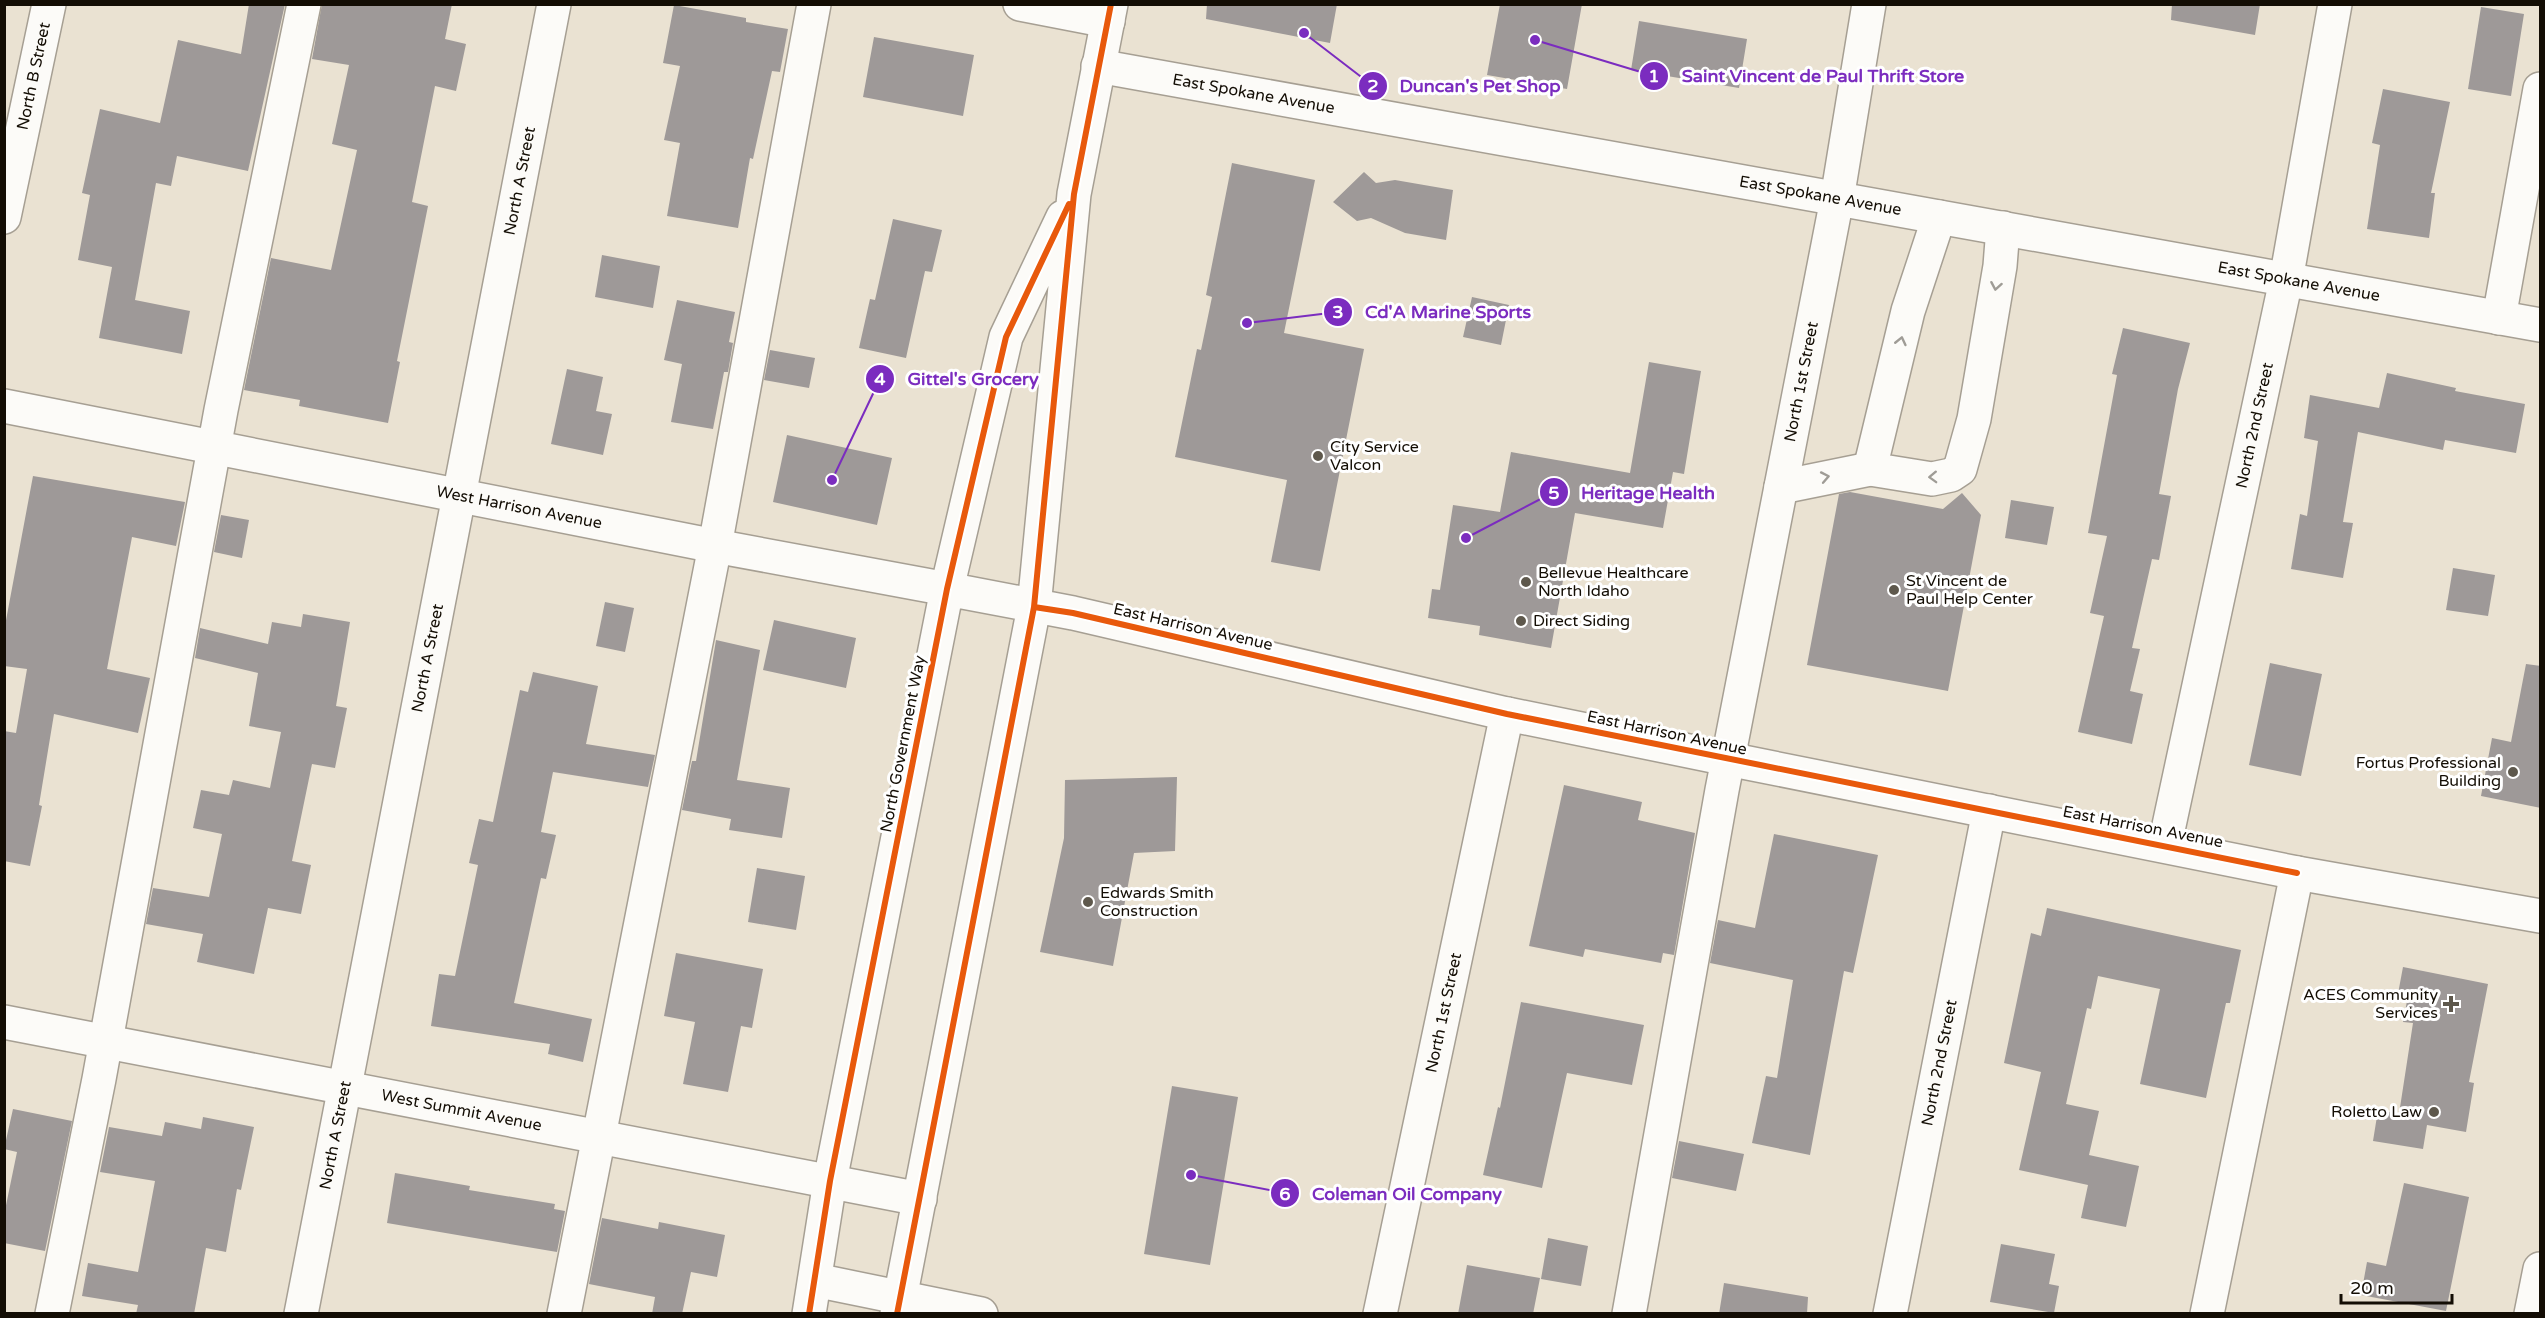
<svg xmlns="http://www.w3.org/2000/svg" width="2545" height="1318" viewBox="0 0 2545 1318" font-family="'Varela Round',sans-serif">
<rect width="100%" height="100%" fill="#eae2d2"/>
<path fill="#9e9998" d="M 249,4 L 285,4 L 248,171 L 177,156 L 171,186 L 156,183 L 135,300 L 190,311 L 182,354 L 99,338 L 112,267 L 78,260 L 90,195 L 82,193 L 100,109 L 160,123 L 178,40 L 241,54 Z
M 322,4 L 452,4 L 445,39 L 466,44 L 456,91 L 435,86 L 412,202 L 428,206 L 397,361 L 400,362 L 388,423 L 299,406 L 300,400 L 244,390 L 271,258 L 331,270 L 357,150 L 332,144 L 349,65 L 312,59 Z
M 1207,4 L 1337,4 L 1330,43 L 1206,19 Z
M 1500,4 L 1582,4 L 1567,89 L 1487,75 Z
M 2172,4 L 2260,4 L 2255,35 L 2171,20 Z
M 674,5 L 746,18 L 746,22 L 788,29 L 780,72 L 772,71 L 753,159 L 750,158 L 738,228 L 667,216 L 680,143 L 664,140 L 680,66 L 663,63 Z
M 2481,7 L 2524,14 L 2511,96 L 2468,89 Z
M 1639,21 L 1747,39 L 1739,88 L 1631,70 Z
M 874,37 L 974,55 L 963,116 L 863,97 Z
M 2383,89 L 2450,102 L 2431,193 L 2435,193 L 2429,238 L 2367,229 L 2380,145 L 2372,143 Z
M 1232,163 L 1315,180 L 1284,333 L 1364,349 L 1320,571 L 1271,562 L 1287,480 L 1175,457 L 1197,349 L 1201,350 L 1212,297 L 1206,295 Z
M 1364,172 L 1376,183 L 1395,180 L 1453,190 L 1446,240 L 1405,233 L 1371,218 L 1357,221 L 1333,202 Z
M 893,219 L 942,230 L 932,272 L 925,271 L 906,358 L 859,348 L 870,299 L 875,300 Z
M 602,255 L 660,266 L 653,308 L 595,297 Z
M 1472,297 L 1509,305 L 1501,345 L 1463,337 Z
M 677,300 L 735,312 L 729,342 L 733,343 L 728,372 L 724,372 L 713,429 L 671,422 L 682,364 L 664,360 Z
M 2123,328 L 2190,343 L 2178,389 L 2159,494 L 2171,496 L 2159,560 L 2152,559 L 2132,648 L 2140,649 L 2130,691 L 2143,694 L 2132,744 L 2078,732 L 2104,616 L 2090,613 L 2107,536 L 2088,533 L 2117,375 L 2112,374 Z
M 770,350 L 815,358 L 809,388 L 764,380 Z
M 1649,362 L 1701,371 L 1684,474 L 1673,472 L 1663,528 L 1575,513 L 1551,648 L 1479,635 L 1480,626 L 1428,618 L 1432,589 L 1440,590 L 1453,505 L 1500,512 L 1511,452 L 1630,473 Z
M 567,369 L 603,377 L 596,411 L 612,414 L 603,455 L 551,444 Z
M 2387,373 L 2456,388 L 2455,391 L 2525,404 L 2516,453 L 2445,440 L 2443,450 L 2358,432 L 2343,522 L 2353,523 L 2343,578 L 2291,569 L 2300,514 L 2307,516 L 2318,441 L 2304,438 L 2310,395 L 2379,408 Z
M 787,435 L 892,458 L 877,525 L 773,502 Z
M 33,476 L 185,502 L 176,546 L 132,537 L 107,669 L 150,678 L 138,733 L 54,714 L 39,805 L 42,806 L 30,866 L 4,861 L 4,731 L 16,733 L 27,669 L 4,666 L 4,631 Z
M 1850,492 L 1943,509 L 1962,493 L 1981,515 L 1948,691 L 1807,665 L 1839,494 Z
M 2011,500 L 2054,507 L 2047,545 L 2005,538 Z
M 221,515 L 249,520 L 242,558 L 214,552 Z
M 2453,568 L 2495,575 L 2488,616 L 2446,610 Z
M 605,602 L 634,608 L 625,652 L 596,646 Z
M 303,614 L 350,622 L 336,706 L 347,708 L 335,768 L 312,764 L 292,861 L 311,865 L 301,914 L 268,908 L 254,974 L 197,962 L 203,934 L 146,924 L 153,888 L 209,897 L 222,834 L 193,828 L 201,790 L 229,795 L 233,780 L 270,788 L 281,732 L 249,726 L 258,673 L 195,658 L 200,628 L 268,644 L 272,622 L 301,627 Z
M 774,620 L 856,638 L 846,688 L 763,670 Z
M 716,640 L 760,650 L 737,780 L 790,788 L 782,838 L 729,830 L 731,819 L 682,810 L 692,761 L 696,761 Z
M 2270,663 L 2322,674 L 2301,776 L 2249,765 Z
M 2526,664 L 2541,666 L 2541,808 L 2481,796 L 2492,738 L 2511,742 Z
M 533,672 L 598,686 L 586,744 L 655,755 L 648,787 L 553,772 L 541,832 L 556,835 L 546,879 L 541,878 L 514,1003 L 592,1019 L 583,1062 L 548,1054 L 550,1044 L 431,1026 L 439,974 L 455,976 L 478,865 L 469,863 L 479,819 L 493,822 L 520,690 L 528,692 Z
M 1177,777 L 1175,851 L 1134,853 L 1113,966 L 1040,952 L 1064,838 L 1065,780 Z
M 1564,785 L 1642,802 L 1638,820 L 1695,833 L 1674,955 L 1663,953 L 1661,963 L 1585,949 L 1583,957 L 1529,946 Z
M 1774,834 L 1878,855 L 1853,973 L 1844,971 L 1810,1155 L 1752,1143 L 1766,1076 L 1777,1078 L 1793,980 L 1710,963 L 1718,920 L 1755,928 Z
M 757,868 L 805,876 L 796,930 L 748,922 Z
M 2047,908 L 2241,950 L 2230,1003 L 2226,1003 L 2206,1098 L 2140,1084 L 2160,989 L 2098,976 L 2091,1009 L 2087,1008 L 2066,1104 L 2099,1111 L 2089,1155 L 2139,1166 L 2126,1227 L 2081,1218 L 2088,1185 L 2019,1170 L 2041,1072 L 2004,1063 L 2031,933 L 2041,936 Z
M 676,953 L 763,969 L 752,1028 L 741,1026 L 728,1092 L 683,1084 L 695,1022 L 664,1016 Z
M 2403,967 L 2488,984 L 2469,1082 L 2474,1083 L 2466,1132 L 2427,1125 L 2423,1149 L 2373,1141 L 2378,1110 L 2399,1114 L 2413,1023 L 2403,1022 L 2407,1001 L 2397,999 Z
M 1521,1002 L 1644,1025 L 1632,1085 L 1567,1073 L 1542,1188 L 1483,1175 L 1498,1107 L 1500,1108 Z
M 1172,1086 L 1238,1097 L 1210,1265 L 1144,1254 Z
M 13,1109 L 72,1121 L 45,1251 L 4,1243 L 4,1215 L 17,1152 L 4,1149 Z
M 203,1117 L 254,1127 L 241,1190 L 237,1189 L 226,1252 L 206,1248 L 194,1314 L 136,1314 L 138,1305 L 82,1296 L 88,1263 L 138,1272 L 155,1181 L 100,1172 L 109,1127 L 162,1136 L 165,1122 L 201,1129 Z
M 1679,1141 L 1744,1154 L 1736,1191 L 1672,1178 Z
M 395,1173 L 470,1186 L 469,1190 L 555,1204 L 554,1209 L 565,1211 L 557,1252 L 387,1223 Z
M 2404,1183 L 2469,1197 L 2446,1311 L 2361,1295 L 2367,1262 L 2386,1266 Z
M 602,1218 L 658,1229 L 659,1222 L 725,1235 L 717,1277 L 691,1272 L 682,1314 L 652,1314 L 655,1297 L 589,1284 Z
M 1548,1238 L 1588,1246 L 1581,1286 L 1541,1279 Z
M 2001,1244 L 2055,1254 L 2049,1284 L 2059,1286 L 2054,1313 L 1990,1302 Z
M 1467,1265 L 1540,1278 L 1533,1314 L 1458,1314 Z
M 1724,1283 L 1808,1297 L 1807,1314 L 1719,1314 Z"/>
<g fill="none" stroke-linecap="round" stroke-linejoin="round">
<g stroke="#a69f93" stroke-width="36">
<g id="minor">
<path d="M 1020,4 L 1108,21"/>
<path id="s1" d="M 1098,66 L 2540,325"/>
<path id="s2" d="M 4,217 L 49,4"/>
<path d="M 1939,217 L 1908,311 L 1870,469 L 1932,479 L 1951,475 L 1960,469 L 1974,419 L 2000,266 L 2003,228"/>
<path d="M 2499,318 L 2540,89"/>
<path id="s3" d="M 4,406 L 715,546 L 947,589"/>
<path d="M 1781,487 L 1870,469"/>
<path id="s4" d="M 2165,844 L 2286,280 L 2335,4"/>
<path id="s5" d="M 4,1022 L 920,1199"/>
<path d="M 815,1280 L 981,1314"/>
<path d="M 52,1314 L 99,1079 L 221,410 L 304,4"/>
<path id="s6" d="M 301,1314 L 554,4"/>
<path d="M 564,1314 L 715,546 L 814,4"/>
<path id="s7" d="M 1380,1314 L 1507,714"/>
<path id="s8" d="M 1629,1314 L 1722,790 L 1837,199 L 1869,4"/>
<path id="s9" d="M 1890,1314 L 1989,811"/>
<path d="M 2207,1314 L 2297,873"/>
</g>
</g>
<g stroke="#a69f93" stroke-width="36">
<path id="major" d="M 947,589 L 1073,613 L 1507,714 L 1728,759 L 2297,873 L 2540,916
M 809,1314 L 830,1181 L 947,589 L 1006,337 L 1063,217
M 897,1314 L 1034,607 L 1074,194 L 1111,4
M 2531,1314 L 2540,1269"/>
</g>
<use href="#minor" stroke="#fcfbf8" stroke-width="33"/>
<use href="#major" stroke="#fcfbf8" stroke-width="33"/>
<g stroke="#fff" stroke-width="10">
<path id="cycleway" d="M 1034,607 L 1073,613 L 1507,714 L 2297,873
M 809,1314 L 830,1181 L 947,589 L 1006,337 L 1069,204
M 897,1314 L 1034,607 L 1074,194 L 1111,4"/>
</g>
<use href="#cycleway" stroke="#e8590c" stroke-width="6"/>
</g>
<defs><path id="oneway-chevron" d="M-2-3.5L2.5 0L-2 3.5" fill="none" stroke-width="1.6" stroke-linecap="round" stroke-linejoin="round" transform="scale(1.5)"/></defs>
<g stroke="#9f9c96">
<use href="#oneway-chevron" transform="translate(1996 286) rotate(100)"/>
<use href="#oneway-chevron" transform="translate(1901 341) rotate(-77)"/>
<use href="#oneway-chevron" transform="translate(1825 477) rotate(-11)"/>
<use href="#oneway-chevron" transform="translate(1933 477) rotate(178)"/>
</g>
<g fill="#5e584c" stroke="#fff" stroke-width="2">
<circle cx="1318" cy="456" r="6"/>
<circle cx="1526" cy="582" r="6"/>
<circle cx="1894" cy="590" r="6"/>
<circle cx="1521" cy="621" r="6"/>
<circle cx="2513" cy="772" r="6"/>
<circle cx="1088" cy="902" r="6"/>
<path d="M2448 995h6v6h6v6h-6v6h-6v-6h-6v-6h6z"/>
<circle cx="2434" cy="1112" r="6"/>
</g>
<g text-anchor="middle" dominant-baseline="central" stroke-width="6" stroke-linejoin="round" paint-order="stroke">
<g font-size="16" fill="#130d04" stroke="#fff">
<text stroke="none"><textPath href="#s2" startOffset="144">North B Street</textPath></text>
<text stroke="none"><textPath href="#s1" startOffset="158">East Spokane Avenue</textPath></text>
<text stroke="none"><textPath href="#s6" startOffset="1154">North A Street</textPath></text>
<text stroke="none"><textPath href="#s1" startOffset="734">East Spokane Avenue</textPath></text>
<text stroke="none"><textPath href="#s1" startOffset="1220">East Spokane Avenue</textPath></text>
<text stroke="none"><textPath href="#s8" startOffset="948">North 1st Street</textPath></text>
<text stroke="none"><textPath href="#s4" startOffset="428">North 2nd Street</textPath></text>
<text stroke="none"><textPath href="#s3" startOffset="525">West Harrison Avenue</textPath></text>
<text transform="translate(1193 627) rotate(13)">East Harrison Avenue</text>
<text stroke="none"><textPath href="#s6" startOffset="668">North A Street</textPath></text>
<text transform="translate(1667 733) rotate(12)">East Harrison Avenue</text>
<text transform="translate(903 744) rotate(-79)">North Government Way</text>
<text transform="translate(2143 827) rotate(11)">East Harrison Avenue</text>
<text stroke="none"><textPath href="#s7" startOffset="308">North 1st Street</textPath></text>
<text stroke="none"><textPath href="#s9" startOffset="256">North 2nd Street</textPath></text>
<text stroke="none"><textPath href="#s5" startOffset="466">West Summit Avenue</textPath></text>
<text stroke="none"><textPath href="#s6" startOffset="182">North A Street</textPath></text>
</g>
<g font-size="16" fill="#130d04" stroke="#fff" text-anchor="start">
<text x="1330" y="447">City Service<tspan x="1330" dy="18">Valcon</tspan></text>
<text x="1538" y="573">Bellevue Healthcare<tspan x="1538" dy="18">North Idaho</tspan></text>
<text x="1906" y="581">St Vincent de<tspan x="1906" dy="18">Paul Help Center</tspan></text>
<text x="1533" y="621">Direct Siding</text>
<text x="2501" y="763" text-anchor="end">Fortus Professional<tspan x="2501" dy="18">Building</tspan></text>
<text x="1100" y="893">Edwards Smith<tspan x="1100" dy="18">Construction</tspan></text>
<text x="2438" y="995" text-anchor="end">ACES Community<tspan x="2438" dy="18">Services</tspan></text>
<text x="2422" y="1112" text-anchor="end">Roletto Law</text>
</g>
</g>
<path fill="none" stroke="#7b2cbf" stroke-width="2" d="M1535 40L1654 76M1304 33L1373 86M1247 323L1338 312M832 480L880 379M1466 538L1554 492M1191 1175L1285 1193"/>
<g fill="#7b2cbf" stroke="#fff" stroke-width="2">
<circle cx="1535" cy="40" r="6"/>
<circle cx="1304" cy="33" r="6"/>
<circle cx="1247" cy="323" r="6"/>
<circle cx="832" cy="480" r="6"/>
<circle cx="1466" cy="538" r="6"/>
<circle cx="1191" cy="1175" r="6"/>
<circle cx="1654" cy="76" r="15"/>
<circle cx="1373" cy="86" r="15"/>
<circle cx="1338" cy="312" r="15"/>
<circle cx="880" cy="379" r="15"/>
<circle cx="1554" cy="492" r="15"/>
<circle cx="1285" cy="1193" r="15"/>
</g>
<g font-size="18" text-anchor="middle" font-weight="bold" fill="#fff">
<text x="1654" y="82">1</text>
<text x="1373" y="92">2</text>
<text x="1338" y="318">3</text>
<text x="880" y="385">4</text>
<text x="1554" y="499">5</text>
<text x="1285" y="1200">6</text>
</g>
<g font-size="18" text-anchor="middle" font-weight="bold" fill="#7b2cbf" stroke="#fff" stroke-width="6" stroke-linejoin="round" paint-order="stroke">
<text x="1823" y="82">Saint Vincent de Paul Thrift Store</text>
<text x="1480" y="92">Duncan's Pet Shop</text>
<text x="1448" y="318">Cd'A Marine Sports</text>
<text x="973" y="385">Gittel's Grocery</text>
<text x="1648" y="499">Heritage Health</text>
<text x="1407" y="1200">Coleman Oil Company</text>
</g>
<rect width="2545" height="1318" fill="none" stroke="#130d04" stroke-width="12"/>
<path d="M2341 1294v9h111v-9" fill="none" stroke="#130d04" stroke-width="3"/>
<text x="2350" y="1294" font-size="18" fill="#130d04" stroke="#ffffff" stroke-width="4.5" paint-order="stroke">20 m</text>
</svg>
